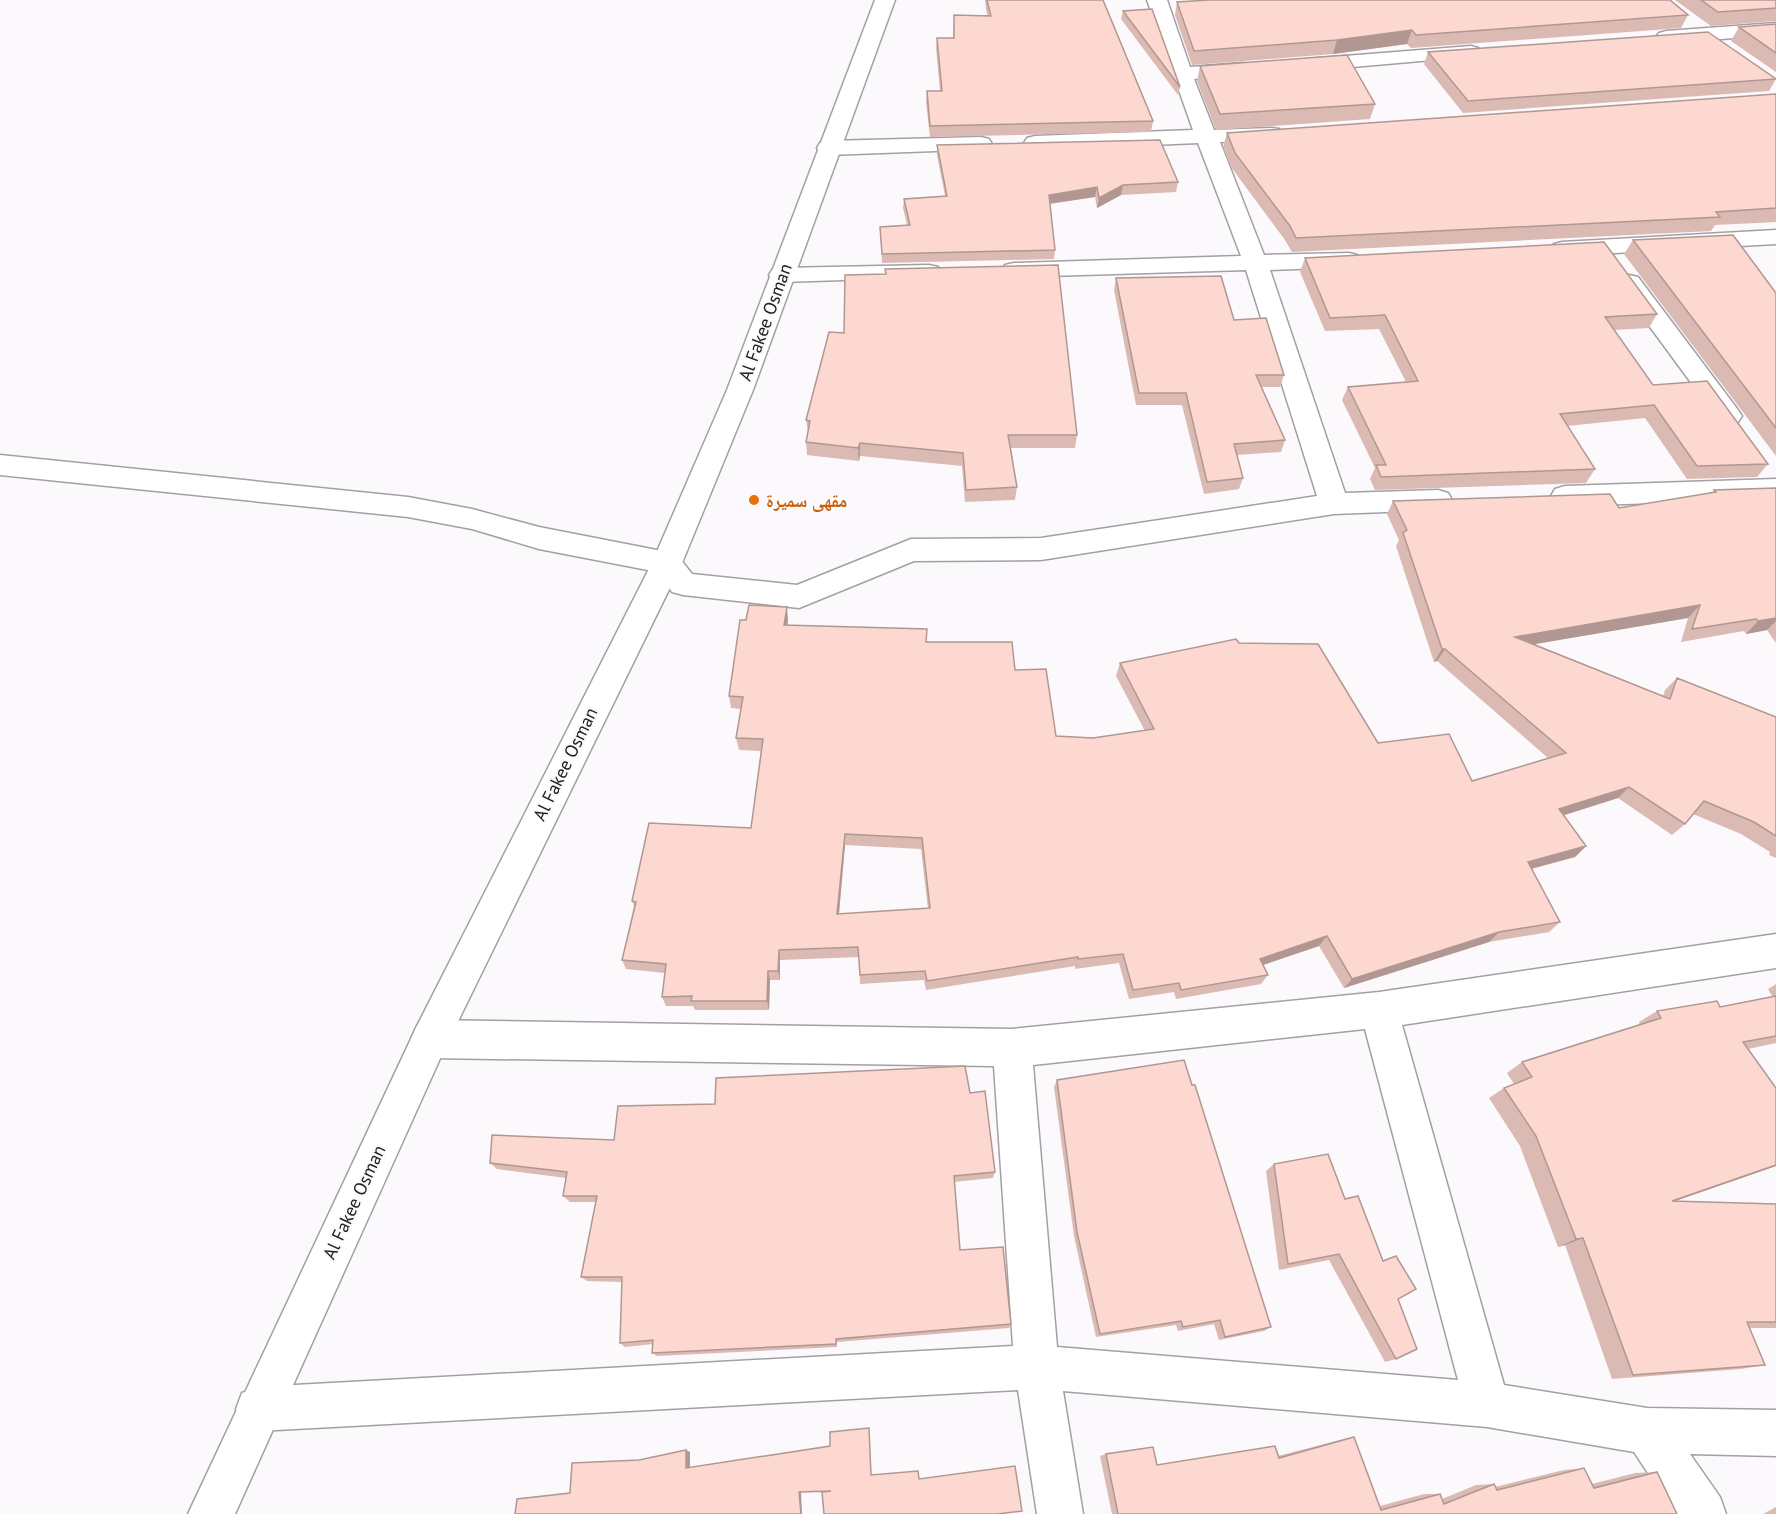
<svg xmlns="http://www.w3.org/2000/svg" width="1776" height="1514" viewBox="0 0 1776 1514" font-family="'PT Sans','Noto Naskh Arabic',sans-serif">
<rect width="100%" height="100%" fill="#fbf9fc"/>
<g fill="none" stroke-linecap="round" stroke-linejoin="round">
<g stroke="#a3a0a4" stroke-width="3">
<path id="street" d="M 1147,0 L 1167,0 L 1190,67 L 1243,63 L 1250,65 L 1253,69 L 1250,73 L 1243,75 L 1194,79 L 1214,130 L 1271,128 L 1279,129 L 1282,134 L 1279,139 L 1271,140 L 1220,142 L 1264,255 L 1349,253 L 1357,255 L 1361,260 L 1357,265 L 1349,267 L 1270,270 L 1345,493 L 1438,490 L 1448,493 L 1452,500 L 1448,507 L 1438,510 L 1334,514 L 1041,560 L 914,561 L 799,608 L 683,595 L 672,592 L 658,572 L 539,549 L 472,529 L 408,517 L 0,475 L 0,455 L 408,497 L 472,509 L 539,527 L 667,552 L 677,555 L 692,574 L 797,585 L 911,539 L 1041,538 L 1317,496 L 1246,270 L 1014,277 L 1005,275 L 1002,270 L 1005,265 L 1014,263 L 1241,256 L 1198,143 L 1035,150 L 1027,148 L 1024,143 L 1027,138 L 1035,136 L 1193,130 Z
M 1776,23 L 1776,35 L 1666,43 L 1659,41 L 1656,37 L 1659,33 L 1666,31 Z
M 1471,46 L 1478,48 L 1481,52 L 1478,56 L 1307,71 L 1300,69 L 1297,65 L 1300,61 L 1307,59 Z
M 981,137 L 989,139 L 992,144 L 989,149 L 828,155 L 820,153 L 817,148 L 820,143 L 828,141 Z
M 1776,230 L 1776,244 L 1562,256 L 1554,254 L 1550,249 L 1554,244 L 1562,242 Z
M 929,265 L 938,267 L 941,272 L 938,277 L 781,282 L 772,280 L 769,275 L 772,270 L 781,268 Z
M 1629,275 L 1638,277 L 1738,410 L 1742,416 L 1738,422 L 1729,425 L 1720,422 L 1617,282 L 1620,277 Z
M 1776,479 L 1776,499 L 1565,506 L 1555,503 L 1551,496 L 1555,489 L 1565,486 Z
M 1776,934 L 1776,968 L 1402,1025 L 1504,1385 L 1647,1408 L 1776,1410 L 1776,1456 L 1690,1454 L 1720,1497 L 1726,1514 L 1675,1514 L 1634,1452 L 1487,1427 L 1063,1391 L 1083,1514 L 1037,1514 L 1018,1390 L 258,1431 L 242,1425 L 236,1409 L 242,1393 L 258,1387 L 1013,1346 L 994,1066 L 430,1058 L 417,1052 L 411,1039 L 417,1026 L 430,1020 L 1012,1029 L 1379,992 ZM 1365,1029 L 1458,1380 L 1057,1347 L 1033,1065 Z"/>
</g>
<g stroke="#a3a0a4" stroke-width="3">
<path id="secondary" d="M 875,0 L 895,0 L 753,390 L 682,563 L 443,1052 L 235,1514 L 188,1514 L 417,1026 L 652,563 L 727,390 Z"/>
</g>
<use href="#street" fill="#fff" fill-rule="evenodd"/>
<use href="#secondary" fill="#fff" fill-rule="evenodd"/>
</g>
<path fill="#dabab3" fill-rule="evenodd" d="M 985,0 L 1103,0 L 1153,121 L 1151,132 L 930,137 L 926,102 L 927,91 L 940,91 L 936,48 L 937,38 L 953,38 L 954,15 L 987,15 L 986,9 Z
M 1675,0 L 1776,0 L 1776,21 L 1711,26 Z
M 1177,2 L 1688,15 L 1681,28 L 1411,48 L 1407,44 L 1333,54 L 1192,65 L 1175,15 Z
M 1123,11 L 1180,87 L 1178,95 L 1121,19 Z
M 1776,24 L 1776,72 L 1731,41 L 1739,27 Z
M 1428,52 L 1776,79 L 1769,91 L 1463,113 L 1424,64 Z
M 1200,66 L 1375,104 L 1370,119 L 1216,130 L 1197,81 Z
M 1776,94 L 1776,222 L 1715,225 L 1711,231 L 1292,252 L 1285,240 L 1231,167 L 1223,147 L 1227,133 Z
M 937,145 L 1178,182 L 1176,192 L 1121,195 L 1097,208 L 1095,197 L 1050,204 L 1055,250 L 1054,259 L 882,263 L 880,227 L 907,225 L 903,208 L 904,199 L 945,196 L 937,155 Z
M 1633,240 L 1776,293 L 1776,456 L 1624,254 Z
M 1305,258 L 1657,314 L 1649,328 L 1614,330 L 1653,385 L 1768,464 L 1757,477 L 1687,479 L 1645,418 L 1567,426 L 1595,469 L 1586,483 L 1375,490 L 1370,479 L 1375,468 L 1342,400 L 1348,387 L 1406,382 L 1379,329 L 1325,331 L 1300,272 Z
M 885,269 L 1077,435 L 1075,448 L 1011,448 L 1017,487 L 1015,500 L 965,502 L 962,466 L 860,456 L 859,461 L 807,455 L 806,442 L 808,433 L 806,420 L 844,333 L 885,274 Z
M 1116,278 L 1234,320 L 1284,375 L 1280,387 L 1261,387 L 1285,440 L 1281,452 L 1237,455 L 1243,478 L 1239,489 L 1204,494 L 1182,405 L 1136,405 L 1114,290 Z
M 1776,488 L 1776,643 L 1767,630 L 1746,634 L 1744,631 L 1681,642 L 1688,618 L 1534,644 L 1663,696 L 1665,690 L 1677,678 L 1776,717 L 1776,858 L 1769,855 L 1770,852 L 1741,834 L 1693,814 L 1685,824 L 1672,835 L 1618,798 L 1564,815 L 1586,846 L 1575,857 L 1532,869 L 1560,922 L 1549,932 L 1489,942 L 1344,988 L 1319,946 L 1263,965 L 1268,975 L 1261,984 L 1176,999 L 1174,992 L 1129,999 L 1119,963 L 1075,969 L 1075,966 L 926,990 L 924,980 L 860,984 L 859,957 L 780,960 L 780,980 L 770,980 L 769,1010 L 695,1010 L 693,1006 L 666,1006 L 662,997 L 665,973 L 626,969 L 622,960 L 634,906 L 632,901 L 751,828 L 761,751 L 739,750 L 736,738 L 741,709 L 731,708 L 729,696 L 788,620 L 787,625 L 926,642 L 1015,670 L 1056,736 L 1093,738 L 1145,731 L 1116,676 L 1120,663 L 1239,643 L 1378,743 L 1472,781 L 1548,758 L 1437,661 L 1434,662 L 1396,546 L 1399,540 L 1387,514 L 1393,501 L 1619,508 L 1712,493 L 1714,490 ZM 845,845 L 921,849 L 928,909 L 839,914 Z
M 1776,984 L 1776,1043 L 1748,1049 L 1776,1166 L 1675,1201 L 1776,1204 L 1776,1328 L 1749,1328 L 1765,1365 L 1741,1369 L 1612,1379 L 1565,1245 L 1558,1247 L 1520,1146 L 1489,1098 L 1504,1088 L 1514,1084 L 1507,1073 L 1522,1062 L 1640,1025 L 1639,1022 L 1657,1011 L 1720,1007 L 1772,996 L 1768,989 Z
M 1057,1080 L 1192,1085 L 1271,1327 L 1264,1331 L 1219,1340 L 1214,1324 L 1178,1331 L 1176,1325 L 1096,1337 L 1074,1236 L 1054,1087 Z
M 970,1093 L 995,1172 L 993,1178 L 954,1182 L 960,1250 L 1011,1324 L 1009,1328 L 837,1342 L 837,1347 L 657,1356 L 652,1353 L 653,1344 L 625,1347 L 620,1343 L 622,1282 L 587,1281 L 581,1277 L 596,1202 L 570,1202 L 563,1196 L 566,1178 L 497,1169 L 490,1163 L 614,1140 L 715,1104 Z
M 1274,1164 L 1345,1199 L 1398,1299 L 1396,1359 L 1385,1362 L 1329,1260 L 1279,1270 L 1266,1171 Z
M 1354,1437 L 1380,1506 L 1424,1494 L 1440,1494 L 1442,1499 L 1476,1485 L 1494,1484 L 1495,1487 L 1564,1470 L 1584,1468 L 1592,1484 L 1635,1473 L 1657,1472 L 1677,1514 L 1112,1514 L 1100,1456 L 1106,1454 L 1157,1465 L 1278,1456 L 1340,1440 Z
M 1776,1507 L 1776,1514 L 1763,1514 Z"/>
<path fill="#b19792" d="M 1412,30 L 1407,44 L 1333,54 L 1337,40 Z
M 1123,185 L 1121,195 L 1097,208 L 1099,198 Z
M 1097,187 L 1095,197 L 1047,204 L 1049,195 Z
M 860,443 L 860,456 L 859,461 L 858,448 Z
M 1700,605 L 1688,618 L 1506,649 L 1515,637 Z
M 787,607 L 788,620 L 786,638 L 784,625 Z
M 1776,618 L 1776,621 L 1767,630 L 1746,634 L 1758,621 Z
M 1442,649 L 1445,649 L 1437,661 L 1434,662 Z
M 1629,787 L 1618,798 L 1549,820 L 1559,809 Z
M 845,834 L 845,845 L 838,924 L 837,914 Z
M 1586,846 L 1575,857 L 1518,872 L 1528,862 Z
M 1499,932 L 1489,942 L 1344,988 L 1352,979 Z
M 1327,936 L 1319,946 L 1254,968 L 1260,959 Z
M 779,950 L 780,960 L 780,980 L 778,971 Z
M 768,971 L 770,980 L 769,1010 L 767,1001 Z
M 1776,1165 L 1776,1166 L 1652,1209 L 1672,1201 Z
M 1583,1238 L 1565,1245 L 1558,1247 L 1576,1239 Z
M 686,1450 L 690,1452 L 690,1469 L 686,1468 Z
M 799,1492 L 801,1492 L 802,1514 L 801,1514 Z"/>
<path fill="#fdd8d0" stroke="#b19792" stroke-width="1.5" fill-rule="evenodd" d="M 987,0 L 1103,0 L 1153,121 L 930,126 L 927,91 L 942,91 L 937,38 L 954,38 L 954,15 L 991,16 Z
M 1209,0 L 1670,0 L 1688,15 L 1416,35 L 1412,30 L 1337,40 L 1194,51 L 1177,2 Z
M 1701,0 L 1776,0 L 1776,8 L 1718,12 Z
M 1152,9 L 1180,87 L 1123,11 Z
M 1776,24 L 1776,53 L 1739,27 Z
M 1708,32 L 1776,79 L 1468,101 L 1428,52 Z
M 1347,55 L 1375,104 L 1220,114 L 1200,66 Z
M 1776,94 L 1776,208 L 1716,212 L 1720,217 L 1296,238 L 1290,226 L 1235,153 L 1227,133 Z
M 1160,140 L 1178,182 L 1123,185 L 1099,198 L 1097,187 L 1049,195 L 1055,250 L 882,254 L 880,227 L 910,225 L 904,199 L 947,196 L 937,145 Z
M 1733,235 L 1776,293 L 1776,428 L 1633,240 Z
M 1604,242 L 1657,314 L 1605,317 L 1653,385 L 1707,381 L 1768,464 L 1697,466 L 1654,405 L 1560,414 L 1595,469 L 1381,477 L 1376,465 L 1386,465 L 1348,387 L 1418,381 L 1385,315 L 1330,318 L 1305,258 Z
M 1058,265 L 1077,435 L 1008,435 L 1017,487 L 966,490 L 963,453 L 860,443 L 858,448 L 806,442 L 810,421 L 806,420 L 829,332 L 844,333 L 845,275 L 886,274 L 885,269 Z
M 1221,276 L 1234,320 L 1266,318 L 1284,375 L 1256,375 L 1285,440 L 1234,444 L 1243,478 L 1207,482 L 1186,393 L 1139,393 L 1116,278 Z
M 1776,488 L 1776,618 L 1758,621 L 1756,619 L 1692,629 L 1700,605 L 1515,637 L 1670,699 L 1677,678 L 1776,717 L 1776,836 L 1754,822 L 1704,801 L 1685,824 L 1629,787 L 1559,809 L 1586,846 L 1528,862 L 1560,922 L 1499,932 L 1352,979 L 1327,936 L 1260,959 L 1268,975 L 1181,990 L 1179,983 L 1133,990 L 1123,954 L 1078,959 L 1078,957 L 927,981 L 925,971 L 860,975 L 858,947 L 779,950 L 778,971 L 768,971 L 767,1001 L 691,1001 L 692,996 L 662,997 L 666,964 L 622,960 L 636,902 L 632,901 L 649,823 L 751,828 L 763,739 L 736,738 L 743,697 L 729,696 L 740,620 L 746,620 L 749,605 L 787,607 L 784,625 L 927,629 L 926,642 L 1012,642 L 1015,670 L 1046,669 L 1056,736 L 1093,738 L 1154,729 L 1120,663 L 1236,639 L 1239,643 L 1318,644 L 1378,743 L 1449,734 L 1472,781 L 1566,753 L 1445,649 L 1442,649 L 1403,533 L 1407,530 L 1393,501 L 1610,494 L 1619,508 L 1716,492 L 1714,490 ZM 845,834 L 922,838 L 930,908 L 837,914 Z
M 1776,996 L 1776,1036 L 1743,1042 L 1776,1088 L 1776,1165 L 1672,1201 L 1776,1204 L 1776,1322 L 1747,1322 L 1765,1365 L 1633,1375 L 1583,1238 L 1576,1239 L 1536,1136 L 1504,1088 L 1532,1077 L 1522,1062 L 1661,1018 L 1657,1011 L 1717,1001 L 1720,1007 Z
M 1184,1060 L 1192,1085 L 1195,1085 L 1271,1327 L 1225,1337 L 1220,1320 L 1183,1327 L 1181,1321 L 1100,1334 L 1077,1232 L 1057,1080 Z
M 965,1066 L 970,1093 L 985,1091 L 995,1172 L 954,1176 L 960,1250 L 1003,1247 L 1011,1324 L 836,1339 L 836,1344 L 652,1353 L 653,1340 L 620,1343 L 622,1277 L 581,1277 L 597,1196 L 563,1196 L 567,1172 L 490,1163 L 492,1135 L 614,1140 L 618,1106 L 715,1104 L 716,1078 Z
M 1328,1154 L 1345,1199 L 1358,1196 L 1383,1261 L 1396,1256 L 1416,1289 L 1398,1299 L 1417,1349 L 1396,1359 L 1339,1254 L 1288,1264 L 1274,1164 Z
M 869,1428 L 871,1475 L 918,1471 L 919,1479 L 1015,1466 L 1022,1511 L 997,1514 L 824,1514 L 822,1492 L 831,1491 L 799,1492 L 801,1514 L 515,1514 L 517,1499 L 570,1493 L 572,1463 L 639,1460 L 686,1450 L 686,1468 L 830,1446 L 830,1432 Z
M 1354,1437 L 1381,1510 L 1440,1494 L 1444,1504 L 1494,1484 L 1497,1490 L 1584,1468 L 1594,1488 L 1657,1472 L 1677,1514 L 1118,1514 L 1106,1454 L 1153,1447 L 1157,1465 L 1275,1446 L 1279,1458 Z"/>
<circle fill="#e8710a" stroke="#fbf9fc" stroke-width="2" cx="754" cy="500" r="6"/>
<g text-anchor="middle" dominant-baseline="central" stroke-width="4.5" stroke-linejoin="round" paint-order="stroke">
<g font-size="18" fill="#212021" stroke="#fbf9fc">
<text transform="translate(765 322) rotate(-70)">Al Fakee Osman</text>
<text transform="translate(565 764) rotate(-64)">Al Fakee Osman</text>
<text transform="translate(354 1202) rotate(-65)">Al Fakee Osman</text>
</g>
<g font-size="18" font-weight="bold" fill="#c56008" stroke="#fbf9fc" text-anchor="start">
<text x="766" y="500">مقهى سميرة</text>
</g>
</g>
</svg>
